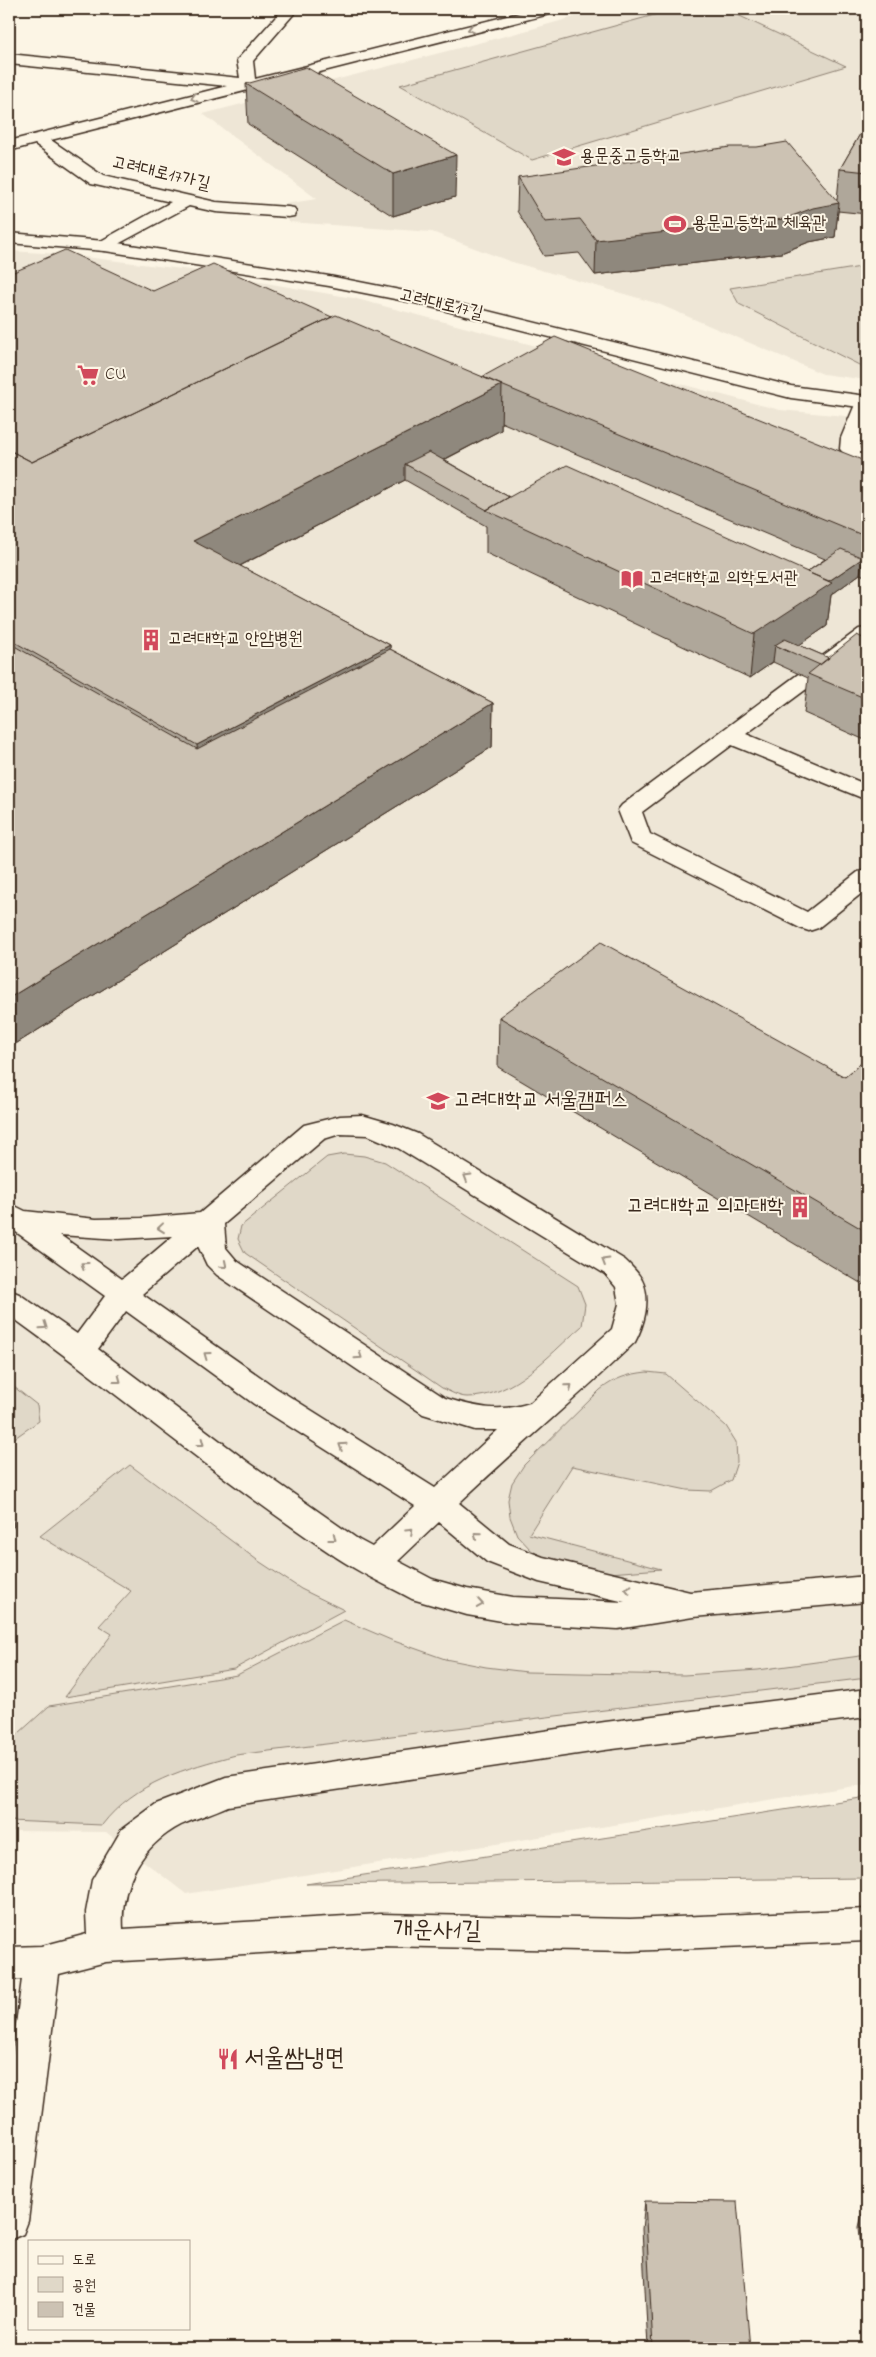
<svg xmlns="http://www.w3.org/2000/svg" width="876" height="2357" viewBox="0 0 876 2357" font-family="'Indie Flower','Poor Story',sans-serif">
<rect width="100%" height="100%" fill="#fcf5e5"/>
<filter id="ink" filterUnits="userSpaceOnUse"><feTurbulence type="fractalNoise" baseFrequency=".02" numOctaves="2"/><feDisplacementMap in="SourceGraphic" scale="10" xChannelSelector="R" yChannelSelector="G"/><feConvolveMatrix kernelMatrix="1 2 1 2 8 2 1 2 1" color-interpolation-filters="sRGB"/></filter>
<g filter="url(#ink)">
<path fill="#eee6d6" d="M 592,9 L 867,9 L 867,380 L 823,374 L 656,303 L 509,261 L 432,232 L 289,222 L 284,204 L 317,199 L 203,114 L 521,32 L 581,15 Z
M 9,251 L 61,254 L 190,270 L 353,298 L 780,410 L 867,418 L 867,1784 L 186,1894 L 106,1832 L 9,1831 Z"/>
<path fill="#e0d8c8" stroke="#8e8173" d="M 676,9 L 725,9 L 846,66 L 532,160 L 400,85 Z
M 867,266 L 867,369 L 739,304 L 730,288 Z
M 344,1154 L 364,1156 L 385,1162 L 578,1286 L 585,1304 L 582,1326 C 550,1354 513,1398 467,1397 C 459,1397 449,1391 442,1388 L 245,1253 L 238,1239 L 241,1226 L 327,1157 Z
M 647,1372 L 666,1374 L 726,1426 L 736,1442 L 737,1462 L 731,1480 L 711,1491 L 687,1490 L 572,1466 L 529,1534 L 661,1569 L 597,1574 L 548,1561 L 531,1550 L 517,1535 L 510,1517 L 508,1500 L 512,1483 L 524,1465 L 600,1390 C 615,1378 628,1374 647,1372 Z
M 9,1383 L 37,1405 L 39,1421 L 9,1442 Z
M 130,1465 L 257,1560 L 301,1589 L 344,1610 L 234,1669 L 65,1697 L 112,1634 L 99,1626 L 131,1591 L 40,1536 Z
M 344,1620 L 391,1640 L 445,1659 L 486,1667 L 527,1672 L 684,1675 L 758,1670 L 867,1655 L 867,1678 L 236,1755 C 186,1768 135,1782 102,1825 L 9,1821 L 9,1742 L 49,1706 L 237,1675 Z
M 867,1797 L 867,1878 L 306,1884 Z"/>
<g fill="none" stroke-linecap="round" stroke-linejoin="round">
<g stroke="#3b2a1e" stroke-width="3">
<path id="lane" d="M 867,397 L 867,422 L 861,438 L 860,448 L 867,456 L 867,474 L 860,472 L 840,449 L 841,438 L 856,402 L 859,398 Z
M 867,628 L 867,644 L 746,734 L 867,785 L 867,800 L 732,745 L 642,812 L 650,834 L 807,912 L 858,872 L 867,870 L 867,889 L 818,928 L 809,931 L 800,928 L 631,843 L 618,810 L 622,805 L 859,629 Z
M 362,1115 L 393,1124 L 418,1134 L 625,1260 C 632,1267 641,1275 644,1285 C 650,1303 644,1325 635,1342 C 578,1397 517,1448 459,1503 L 509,1544 L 543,1557 L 690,1592 L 867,1576 L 867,1602 L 693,1617 L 618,1629 L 513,1623 L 467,1615 L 412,1599 C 386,1585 360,1573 336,1557 C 223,1482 119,1394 9,1315 L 9,1290 L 19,1294 L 77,1334 L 105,1296 L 9,1227 L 9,1203 L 25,1211 L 96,1219 L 141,1218 L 200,1213 L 304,1125 L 340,1116 ZM 340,1134 L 368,1135 L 398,1148 L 605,1274 L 616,1287 L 619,1304 L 612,1329 L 530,1403 C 500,1413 474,1407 445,1398 L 237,1261 L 226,1248 L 224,1224 L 324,1139 ZM 60,1235 L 119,1239 L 173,1236 L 122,1279 ZM 198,1246 L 207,1265 L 217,1275 L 423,1414 L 475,1430 L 498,1430 L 435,1488 L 276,1388 L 142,1294 ZM 126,1311 L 254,1404 L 415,1506 L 372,1547 L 359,1540 L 248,1462 L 98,1349 ZM 439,1522 L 487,1562 L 539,1582 L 625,1602 L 513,1597 L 467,1589 L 432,1579 L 398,1561 Z"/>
</g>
<g stroke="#3b2a1e" stroke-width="3">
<path id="street" d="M 283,9 L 298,9 L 253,61 L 255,79 L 535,9 L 559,9 L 557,12 L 51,140 L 103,176 L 216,202 L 288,207 L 294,208 L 296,212 L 294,216 L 288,217 L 216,212 L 189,206 L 105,251 L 99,250 L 96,246 L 99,242 L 171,202 L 91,184 L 35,144 L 9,151 L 9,141 L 227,86 L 9,64 L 9,54 L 240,78 L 237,60 Z
M 867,1689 L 867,1717 L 605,1750 L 228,1806 C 213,1813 196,1818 181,1825 C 141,1846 120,1884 123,1929 L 380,1914 L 630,1919 L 867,1909 L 867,1941 L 630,1951 L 380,1946 L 106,1962 L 59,1974 L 28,2221 L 23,2234 L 9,2240 L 9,2077 L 22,1979 L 9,1979 L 9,1947 L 42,1946 L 87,1934 L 86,1912 L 92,1880 L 122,1829 L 156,1804 L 226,1777 L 605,1722 Z"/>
</g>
<g stroke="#3b2a1e" stroke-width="3">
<path id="secondary" d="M 9,233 L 105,241 L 329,276 L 415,293 L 791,386 L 867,396 L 867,408 L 791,398 L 415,303 L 329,286 L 105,251 L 9,243 Z"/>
</g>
<use href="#lane" fill="#fcf5e5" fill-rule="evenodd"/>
<use href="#street" fill="#fcf5e5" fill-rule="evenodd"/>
<use href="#secondary" fill="#fcf5e5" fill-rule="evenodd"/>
</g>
<path fill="#afa79a" stroke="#3b2a1e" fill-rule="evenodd" d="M 246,84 L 455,197 L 393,216 L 248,124 Z
M 867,122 L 867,214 L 838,211 L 835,237 L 809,242 L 781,253 L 595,275 L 579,253 L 544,256 L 517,211 L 518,177 L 837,200 L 840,169 Z
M 9,274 L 153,291 L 332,317 L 482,377 L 867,462 L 867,577 L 860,574 L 831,595 L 827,626 L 799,645 L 829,658 L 867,634 L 867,741 L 804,713 L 808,678 L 773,662 L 750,678 L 486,553 L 486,526 L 405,480 L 240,566 L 390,645 L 390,649 L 493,703 L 492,747 L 9,1048 ZM 501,422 L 825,559 L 807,572 L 509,497 L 444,460 L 501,430 Z
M 499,1017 L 845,1077 L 867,1058 L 867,1287 L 498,1067 Z
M 867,2195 L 867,2308 L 859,2227 Z
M 645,2201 L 750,2348 L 648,2348 L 642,2229 Z"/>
<path fill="#8f887d" stroke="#3b2a1e" d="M 456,155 L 455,197 L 393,216 L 393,174 Z
M 839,203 L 835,237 L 809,242 L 781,253 L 595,275 L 596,240 Z
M 502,385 L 501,430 L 420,472 L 405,464 L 405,480 L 197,588 L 193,541 Z
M 863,558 L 860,574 L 831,595 L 827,626 L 789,652 L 775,645 L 773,662 L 750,678 L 754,634 L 804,598 Z
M 390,645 L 391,692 L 201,793 L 197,745 Z
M 493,703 L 492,747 L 9,1048 L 9,998 Z
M 9,1497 L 14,1526 L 9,1532 Z"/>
<path fill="#ccc2b3" stroke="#3b2a1e" d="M 306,67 L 456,155 L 393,174 L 246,84 Z
M 867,122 L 867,172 L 840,169 Z
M 787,142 L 839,203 L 813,208 L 784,219 L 596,240 L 580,219 L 545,222 L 518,177 L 730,147 L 757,147 Z
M 65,250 L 153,291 L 213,264 L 332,317 L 32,462 L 9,450 L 9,274 Z
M 336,315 L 502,385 L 193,541 L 390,645 L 197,745 L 9,639 L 9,450 L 32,462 Z
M 555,337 L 867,462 L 867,537 L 482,377 Z
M 429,452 L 509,497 L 487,510 L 405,464 Z
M 567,465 L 832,583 L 754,634 L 486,510 Z
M 841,549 L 863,558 L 829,581 L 807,572 Z
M 867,634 L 867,699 L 808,674 L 857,635 L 863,638 Z
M 785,639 L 829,658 L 820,665 L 775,645 Z
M 9,643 L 197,749 L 390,649 L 493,703 L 9,998 Z
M 601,942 L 845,1077 L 867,1058 L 867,1232 L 499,1017 Z
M 645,2201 L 737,2202 L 750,2348 L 653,2348 Z"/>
<defs><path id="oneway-chevron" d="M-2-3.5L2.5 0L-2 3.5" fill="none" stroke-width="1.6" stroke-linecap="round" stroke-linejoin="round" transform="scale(1.25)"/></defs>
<g stroke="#9c9082">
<use href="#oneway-chevron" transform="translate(471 29) rotate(166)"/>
<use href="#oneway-chevron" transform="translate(194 98) rotate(165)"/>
<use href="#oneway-chevron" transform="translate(467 1177) rotate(-149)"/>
<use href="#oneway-chevron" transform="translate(161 1228) rotate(174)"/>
<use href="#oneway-chevron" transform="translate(605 1261) rotate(-149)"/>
<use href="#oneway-chevron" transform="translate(84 1265) rotate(-144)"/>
<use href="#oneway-chevron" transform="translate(224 1265) rotate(40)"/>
<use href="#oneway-chevron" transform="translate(44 1326) rotate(35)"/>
<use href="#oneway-chevron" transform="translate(207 1355) rotate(-144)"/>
<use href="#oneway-chevron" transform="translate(359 1356) rotate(34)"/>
<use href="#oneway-chevron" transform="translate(118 1380) rotate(37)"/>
<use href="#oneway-chevron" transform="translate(569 1387) rotate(-41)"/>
<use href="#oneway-chevron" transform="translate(201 1443) rotate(37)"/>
<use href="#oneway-chevron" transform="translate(342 1446) rotate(-147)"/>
<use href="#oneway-chevron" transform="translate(410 1531) rotate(-43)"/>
<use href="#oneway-chevron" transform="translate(477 1535) rotate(-140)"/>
<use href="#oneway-chevron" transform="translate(333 1538) rotate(38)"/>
<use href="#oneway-chevron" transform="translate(628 1589) rotate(-167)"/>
<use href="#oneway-chevron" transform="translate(480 1604) rotate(9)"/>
</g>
</g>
<defs>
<g id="school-bare" transform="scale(1.725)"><path d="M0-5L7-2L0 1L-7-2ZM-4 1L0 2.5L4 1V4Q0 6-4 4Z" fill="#d1495b" stroke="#fcf5e5" stroke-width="2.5" paint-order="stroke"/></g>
<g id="stadium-bare" transform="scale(1.725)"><path d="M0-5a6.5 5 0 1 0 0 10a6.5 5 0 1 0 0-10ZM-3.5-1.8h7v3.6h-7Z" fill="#d1495b" stroke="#fcf5e5" stroke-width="2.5" paint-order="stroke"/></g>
<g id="supermarket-bare" transform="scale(1.725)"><path d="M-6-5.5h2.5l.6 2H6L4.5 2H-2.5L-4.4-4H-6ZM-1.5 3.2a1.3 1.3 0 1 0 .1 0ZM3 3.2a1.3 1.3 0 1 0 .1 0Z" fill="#d1495b" stroke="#fcf5e5" stroke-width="2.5" paint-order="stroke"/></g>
<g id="library-bare" transform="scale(1.725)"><path d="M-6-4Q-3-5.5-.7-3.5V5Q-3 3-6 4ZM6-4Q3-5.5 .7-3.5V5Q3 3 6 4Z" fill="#d1495b" stroke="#fcf5e5" stroke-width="2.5" paint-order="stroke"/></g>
<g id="building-bare" transform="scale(1.725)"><path d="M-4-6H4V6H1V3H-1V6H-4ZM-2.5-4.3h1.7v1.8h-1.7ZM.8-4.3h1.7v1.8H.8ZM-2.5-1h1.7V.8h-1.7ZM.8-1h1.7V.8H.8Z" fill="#d1495b" stroke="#fcf5e5" stroke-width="2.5" paint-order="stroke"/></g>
<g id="university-bare" transform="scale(1.725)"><path d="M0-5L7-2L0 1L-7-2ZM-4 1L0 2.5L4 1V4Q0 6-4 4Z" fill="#d1495b" stroke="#fcf5e5" stroke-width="2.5" paint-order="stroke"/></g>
<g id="restaurant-bare" transform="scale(1.725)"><path d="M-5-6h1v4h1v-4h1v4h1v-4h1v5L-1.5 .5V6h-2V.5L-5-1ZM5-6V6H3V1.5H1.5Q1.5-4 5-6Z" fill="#d1495b" stroke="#fcf5e5" stroke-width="2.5" paint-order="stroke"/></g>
</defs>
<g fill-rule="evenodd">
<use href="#school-bare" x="564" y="157"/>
<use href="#stadium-bare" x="675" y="224"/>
<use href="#supermarket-bare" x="88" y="375"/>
<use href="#library-bare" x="632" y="579"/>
<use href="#building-bare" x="151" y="640"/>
<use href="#university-bare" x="438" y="1101"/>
<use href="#building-bare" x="800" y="1207"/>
<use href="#restaurant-bare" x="228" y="2059"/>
</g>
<g text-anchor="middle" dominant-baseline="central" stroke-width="4" stroke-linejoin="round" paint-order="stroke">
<g font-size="18" fill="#3b2a1e" stroke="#fcf5e5" text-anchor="start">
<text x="580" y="157">용문중고등학교</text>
<text x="692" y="224">용문고등학교 체육관</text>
<text x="105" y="375">CU</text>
<text x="649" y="579">고려대학교 의학도서관</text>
<text x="168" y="640">고려대학교 안암병원</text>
</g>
<g font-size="18" fill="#3b2a1e" stroke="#fcf5e5">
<text transform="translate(161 174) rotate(13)">고려대로17가길</text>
<text transform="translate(441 305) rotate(13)">고려대로17길</text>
</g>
<g font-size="21" fill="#3b2a1e" stroke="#fcf5e5" text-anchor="start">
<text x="454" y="1101">고려대학교 서울캠퍼스</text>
<text x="784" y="1207" text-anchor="end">고려대학교 의과대학</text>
</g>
<g font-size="25" fill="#3b2a1e" stroke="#fcf5e5">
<text transform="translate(437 1931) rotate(1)">개운사1길</text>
</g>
<g font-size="25" fill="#3b2a1e" stroke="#fcf5e5" text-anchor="start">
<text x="244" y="2059">서울쌈냉면</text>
</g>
</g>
<rect width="876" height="2357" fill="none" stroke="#fcf5e5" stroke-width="30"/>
<rect x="15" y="15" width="846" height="2327" fill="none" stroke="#3b2a1e" stroke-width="2" filter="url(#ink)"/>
<rect x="28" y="2240" width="162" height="90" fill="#fcf5e5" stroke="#afa495"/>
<rect x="38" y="2256" width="25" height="8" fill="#fcf5e5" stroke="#afa495"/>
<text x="72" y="2264" font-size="15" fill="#3b2a1e">도로</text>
<rect x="38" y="2277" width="25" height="15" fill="#e0d8c8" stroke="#afa495"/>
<text x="72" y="2290" font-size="15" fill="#3b2a1e">공원</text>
<rect x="38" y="2302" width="25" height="15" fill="#ccc2b3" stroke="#afa495"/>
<text x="72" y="2314" font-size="15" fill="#3b2a1e">건물</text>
</svg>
